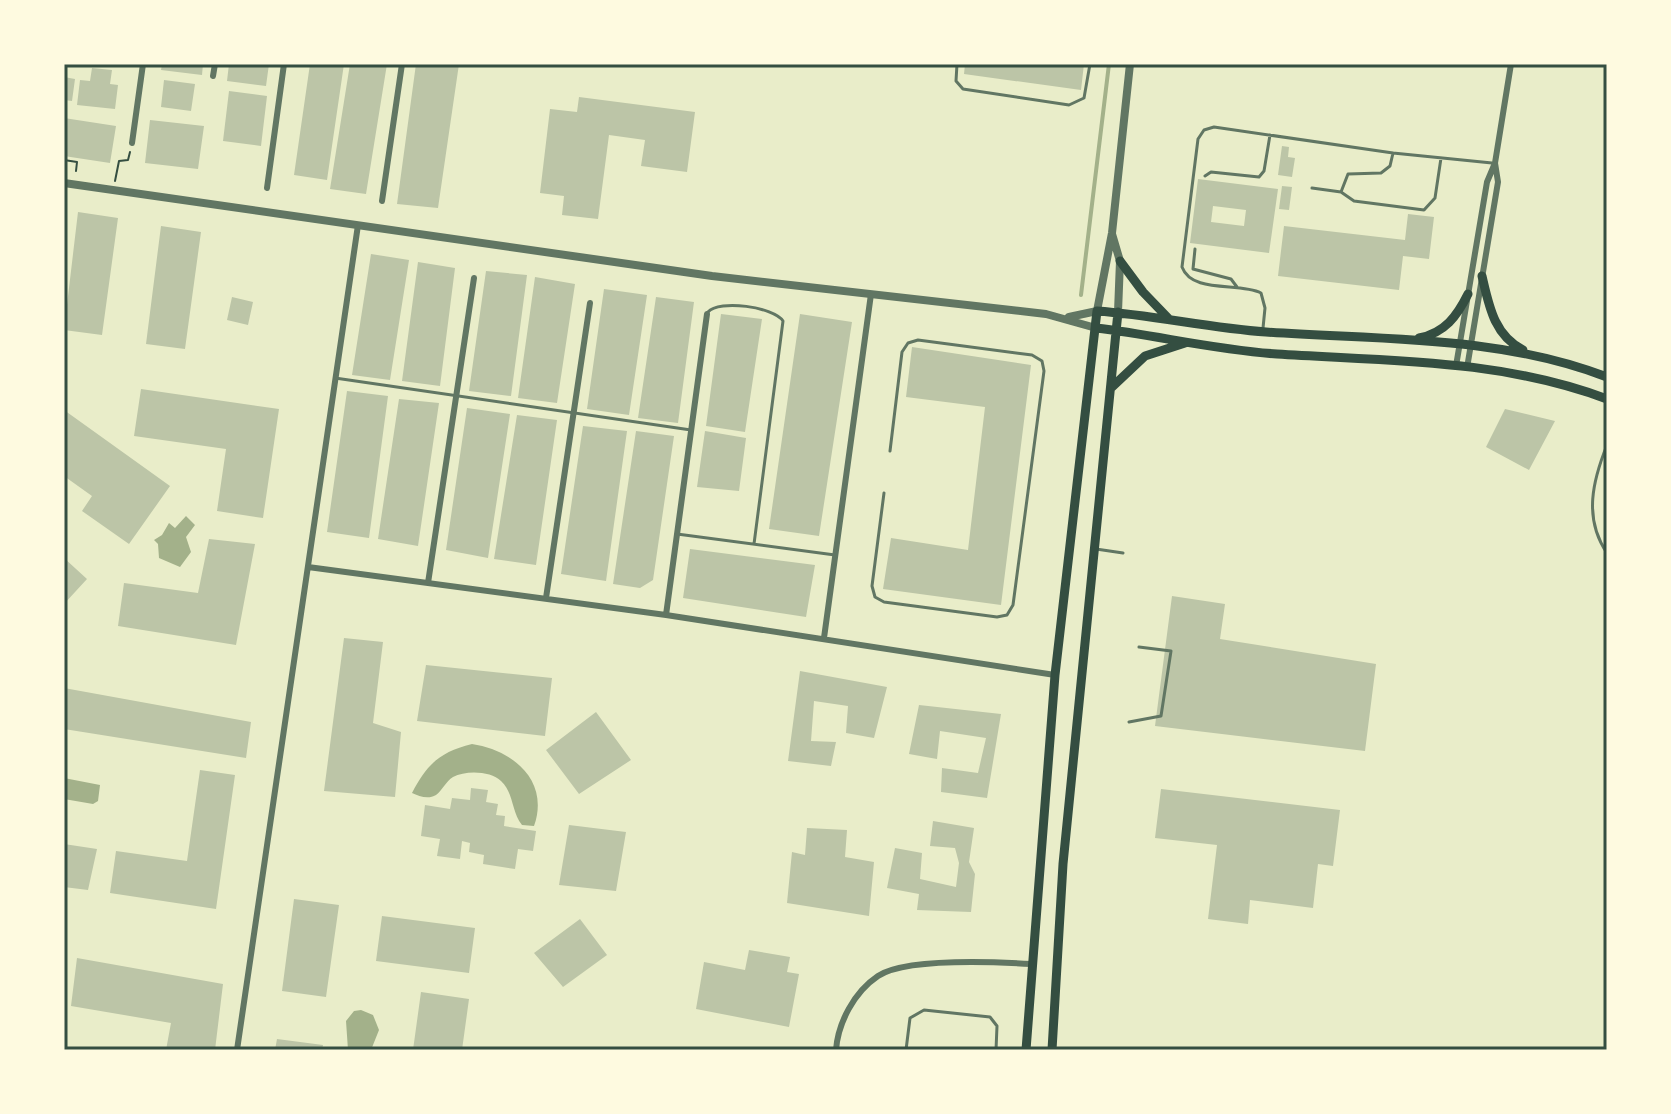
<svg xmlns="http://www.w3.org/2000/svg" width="1671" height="1114" viewBox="0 0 1671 1114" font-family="'PT Sans',sans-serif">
<rect width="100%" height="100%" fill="#e9edc9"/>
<path fill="#a3b18a" d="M 186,516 L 195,525 L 186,537 L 191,552 L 180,567 L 159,558 L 158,544 L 154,540 L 162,535 L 169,523 L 175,528 Z
M 472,744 C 513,750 550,781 534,826 L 522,825 C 511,811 514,793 501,781 C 491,771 466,770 453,777 C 446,781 442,791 436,795 C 428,800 419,796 412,793 C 427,764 440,752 472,744 Z
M 64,778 L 100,785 L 98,801 L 93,804 L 64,799 Z
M 361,1010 L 373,1015 L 379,1030 L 371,1050 L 348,1050 L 346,1021 L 354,1011 Z"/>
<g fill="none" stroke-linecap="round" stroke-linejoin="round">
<path stroke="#a3b18a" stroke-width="4" d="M 1081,295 L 1109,64"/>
</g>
<path fill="#bcc5a7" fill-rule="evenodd" d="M 162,64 L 203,64 L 202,75 L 161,70 Z
M 229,64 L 269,64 L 266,86 L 227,81 Z
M 310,64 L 344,64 L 327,180 L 294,175 Z
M 350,64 L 387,64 L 366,194 L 330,189 Z
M 416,64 L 459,64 L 438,208 L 397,204 Z
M 965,64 L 1084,64 L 1081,90 L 964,74 Z
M 92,68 L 112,70 L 110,84 L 118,85 L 115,109 L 77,105 L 80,80 L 90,81 Z
M 64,77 L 75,79 L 72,101 L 64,100 Z
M 164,80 L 195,84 L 191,111 L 161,107 Z
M 229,91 L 267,96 L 261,146 L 223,141 Z
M 579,97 L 695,112 L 687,172 L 641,166 L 645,140 L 609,135 L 598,219 L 562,215 L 564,196 L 540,193 L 550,109 L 577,112 Z
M 64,118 L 116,126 L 110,163 L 64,156 Z
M 150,120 L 204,126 L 198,169 L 145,163 Z
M 1282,146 L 1289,147 L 1288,157 L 1295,158 L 1292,177 L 1278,175 Z
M 1198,179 L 1278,189 L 1269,253 L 1190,243 ZM 1213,206 L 1246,210 L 1244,226 L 1211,222 Z
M 1282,186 L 1292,187 L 1289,210 L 1279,209 Z
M 78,212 L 118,218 L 102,335 L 64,330 Z
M 1408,214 L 1434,217 L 1429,259 L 1403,256 L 1399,290 L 1278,276 L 1284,226 L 1405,240 Z
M 161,226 L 201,232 L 185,349 L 146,344 Z
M 371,254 L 409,260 L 390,380 L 352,375 Z
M 418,262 L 455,268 L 440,386 L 402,381 Z
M 486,271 L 527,275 L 511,396 L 469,391 Z
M 535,277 L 575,284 L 557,403 L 518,398 Z
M 604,289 L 647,295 L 629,415 L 587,409 Z
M 232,297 L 253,302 L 248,325 L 227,320 Z
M 656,297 L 694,302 L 678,423 L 638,418 Z
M 721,314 L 762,319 L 745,432 L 706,426 Z
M 800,314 L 852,322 L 819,536 L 769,529 Z
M 912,347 L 1031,365 L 1001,605 L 883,589 L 891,538 L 968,550 L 985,407 L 906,397 Z
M 141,389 L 279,409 L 263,518 L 217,511 L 226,449 L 134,436 Z
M 347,391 L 388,396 L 369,538 L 327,532 Z
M 399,399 L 439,403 L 418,546 L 378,539 Z
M 467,408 L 510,414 L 488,558 L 446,550 Z
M 1505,409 L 1555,421 L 1529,470 L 1486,447 Z
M 64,410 L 170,486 L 129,544 L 82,511 L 92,496 L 64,476 Z
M 517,415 L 557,420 L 536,565 L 494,559 Z
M 583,426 L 627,431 L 606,581 L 561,574 Z
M 636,431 L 674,436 L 653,580 L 640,588 L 613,584 Z
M 705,431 L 746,438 L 739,491 L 697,487 Z
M 209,539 L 255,544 L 236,645 L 118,626 L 124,583 L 198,593 Z
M 690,549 L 815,565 L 806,617 L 683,598 Z
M 64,558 L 87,579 L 64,604 Z
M 1172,596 L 1225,604 L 1220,639 L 1376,664 L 1365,751 L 1155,726 Z
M 344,638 L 383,642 L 373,723 L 401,732 L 395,797 L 324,791 Z
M 426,665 L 552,678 L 545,736 L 417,721 Z
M 800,671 L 887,687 L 874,738 L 846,733 L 848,706 L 814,701 L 811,741 L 836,742 L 831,766 L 788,761 Z
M 64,688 L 251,722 L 246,758 L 64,729 Z
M 919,705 L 1001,714 L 987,798 L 941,792 L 942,768 L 978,773 L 986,738 L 940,731 L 937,759 L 909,754 Z
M 596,712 L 631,760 L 579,794 L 546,750 Z
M 200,770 L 235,775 L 216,909 L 110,893 L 116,851 L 187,861 Z
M 471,788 L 488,790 L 486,802 L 498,804 L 496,815 L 505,816 L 504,826 L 536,831 L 533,851 L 518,849 L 515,869 L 483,864 L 484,855 L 469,852 L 470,843 L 462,841 L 460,859 L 437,856 L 440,839 L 421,836 L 425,805 L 450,809 L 452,798 L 470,800 Z
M 1161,789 L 1340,810 L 1333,866 L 1318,864 L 1313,908 L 1250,900 L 1248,924 L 1208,919 L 1217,845 L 1155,838 Z
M 933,821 L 974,828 L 969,862 L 975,874 L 971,912 L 917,910 L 919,894 L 887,888 L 895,848 L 922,853 L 920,879 L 956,887 L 959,863 L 955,848 L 930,846 Z
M 569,825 L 626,832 L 616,891 L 559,885 Z
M 807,828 L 847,830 L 845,857 L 874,862 L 869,916 L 787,903 L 792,852 L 805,855 Z
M 64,844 L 97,849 L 88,890 L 64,887 Z
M 294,899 L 339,905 L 326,997 L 282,991 Z
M 382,916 L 475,928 L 469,973 L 376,961 Z
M 580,919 L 607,955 L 563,987 L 534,953 Z
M 749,950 L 790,957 L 787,972 L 799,974 L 789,1027 L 696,1009 L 704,962 L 745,970 Z
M 77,958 L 223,984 L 215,1050 L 166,1050 L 171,1023 L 71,1006 Z
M 421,992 L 469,999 L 462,1050 L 413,1050 Z
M 277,1039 L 323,1045 L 322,1050 L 275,1050 Z"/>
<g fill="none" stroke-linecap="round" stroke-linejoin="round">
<path stroke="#344e41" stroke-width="2" d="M 64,160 L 77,162 L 76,171
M 115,181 L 119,161 L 128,160 L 130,152"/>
<path stroke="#617663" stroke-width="3" d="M 957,64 L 956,81 L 963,89 L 1069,105 L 1084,98 L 1090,64
M 1205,176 L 1211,172 L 1259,177 L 1264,171 L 1270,135
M 1312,188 L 1341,192 L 1354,201 L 1424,210 L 1435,198 L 1441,158
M 1341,192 L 1348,174 L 1381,173 L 1390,166 L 1393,153
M 1195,249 L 1193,269 L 1231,279 L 1237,287
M 708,312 C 719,299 774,307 783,321 L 754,544
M 1263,328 L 1265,308 L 1261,293 C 1239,282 1192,294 1182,267 L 1198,139 L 1204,130 L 1214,127 L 1393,153 L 1492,163
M 335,378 L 691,430
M 1607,445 C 1593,480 1583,518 1607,553
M 884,493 L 872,586 L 875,597 L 884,602 L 997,617 L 1007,615 L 1013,605 L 1044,371 L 1042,361 L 1032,355 L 918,340 L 908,343 L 902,352 L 890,451
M 677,534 L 835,555
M 1096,549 L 1123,553
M 1129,722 L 1161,716 L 1171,651 L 1139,647
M 906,1050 L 910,1018 L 924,1010 L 990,1017 L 997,1026 L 996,1050"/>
<path stroke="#617663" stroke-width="6" d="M 213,76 L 215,64
M 132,143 L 143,64
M 267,188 L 284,64
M 382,201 L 402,64
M 1456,366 L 1487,182 L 1495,163 L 1511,64
M 1467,368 L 1498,182 L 1495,163
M 308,567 L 666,615 L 1055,675
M 428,583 L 474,278
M 546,598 L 590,303
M 666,615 L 707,314
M 824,638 L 871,294
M 237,1050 L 358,225
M 836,1050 C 838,1023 854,992 878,976 C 906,958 997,962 1032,964"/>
<path stroke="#617663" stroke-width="8" d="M 64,183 L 712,276 L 1046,314 L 1096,328
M 1112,234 L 1120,261 L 1118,312
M 1069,317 L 1097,311 L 1112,233 L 1130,64"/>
<path stroke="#344e41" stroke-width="9" d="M 1120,261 L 1143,292 L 1169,319
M 1482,276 C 1489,306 1494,335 1523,350
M 1096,328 C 1156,335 1216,350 1277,354 C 1388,361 1501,359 1607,399
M 1419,338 C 1445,333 1457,316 1468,294
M 1111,388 L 1145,356 L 1185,343
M 1026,1050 L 1055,675 L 1097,311 C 1154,315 1209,328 1266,332 C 1380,340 1498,335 1607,377
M 1052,1050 L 1063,864 L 1118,312"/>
</g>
<rect width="1671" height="1114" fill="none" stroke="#fefae0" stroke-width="132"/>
<rect x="66" y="66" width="1539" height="982" fill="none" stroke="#344e41" stroke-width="3"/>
</svg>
